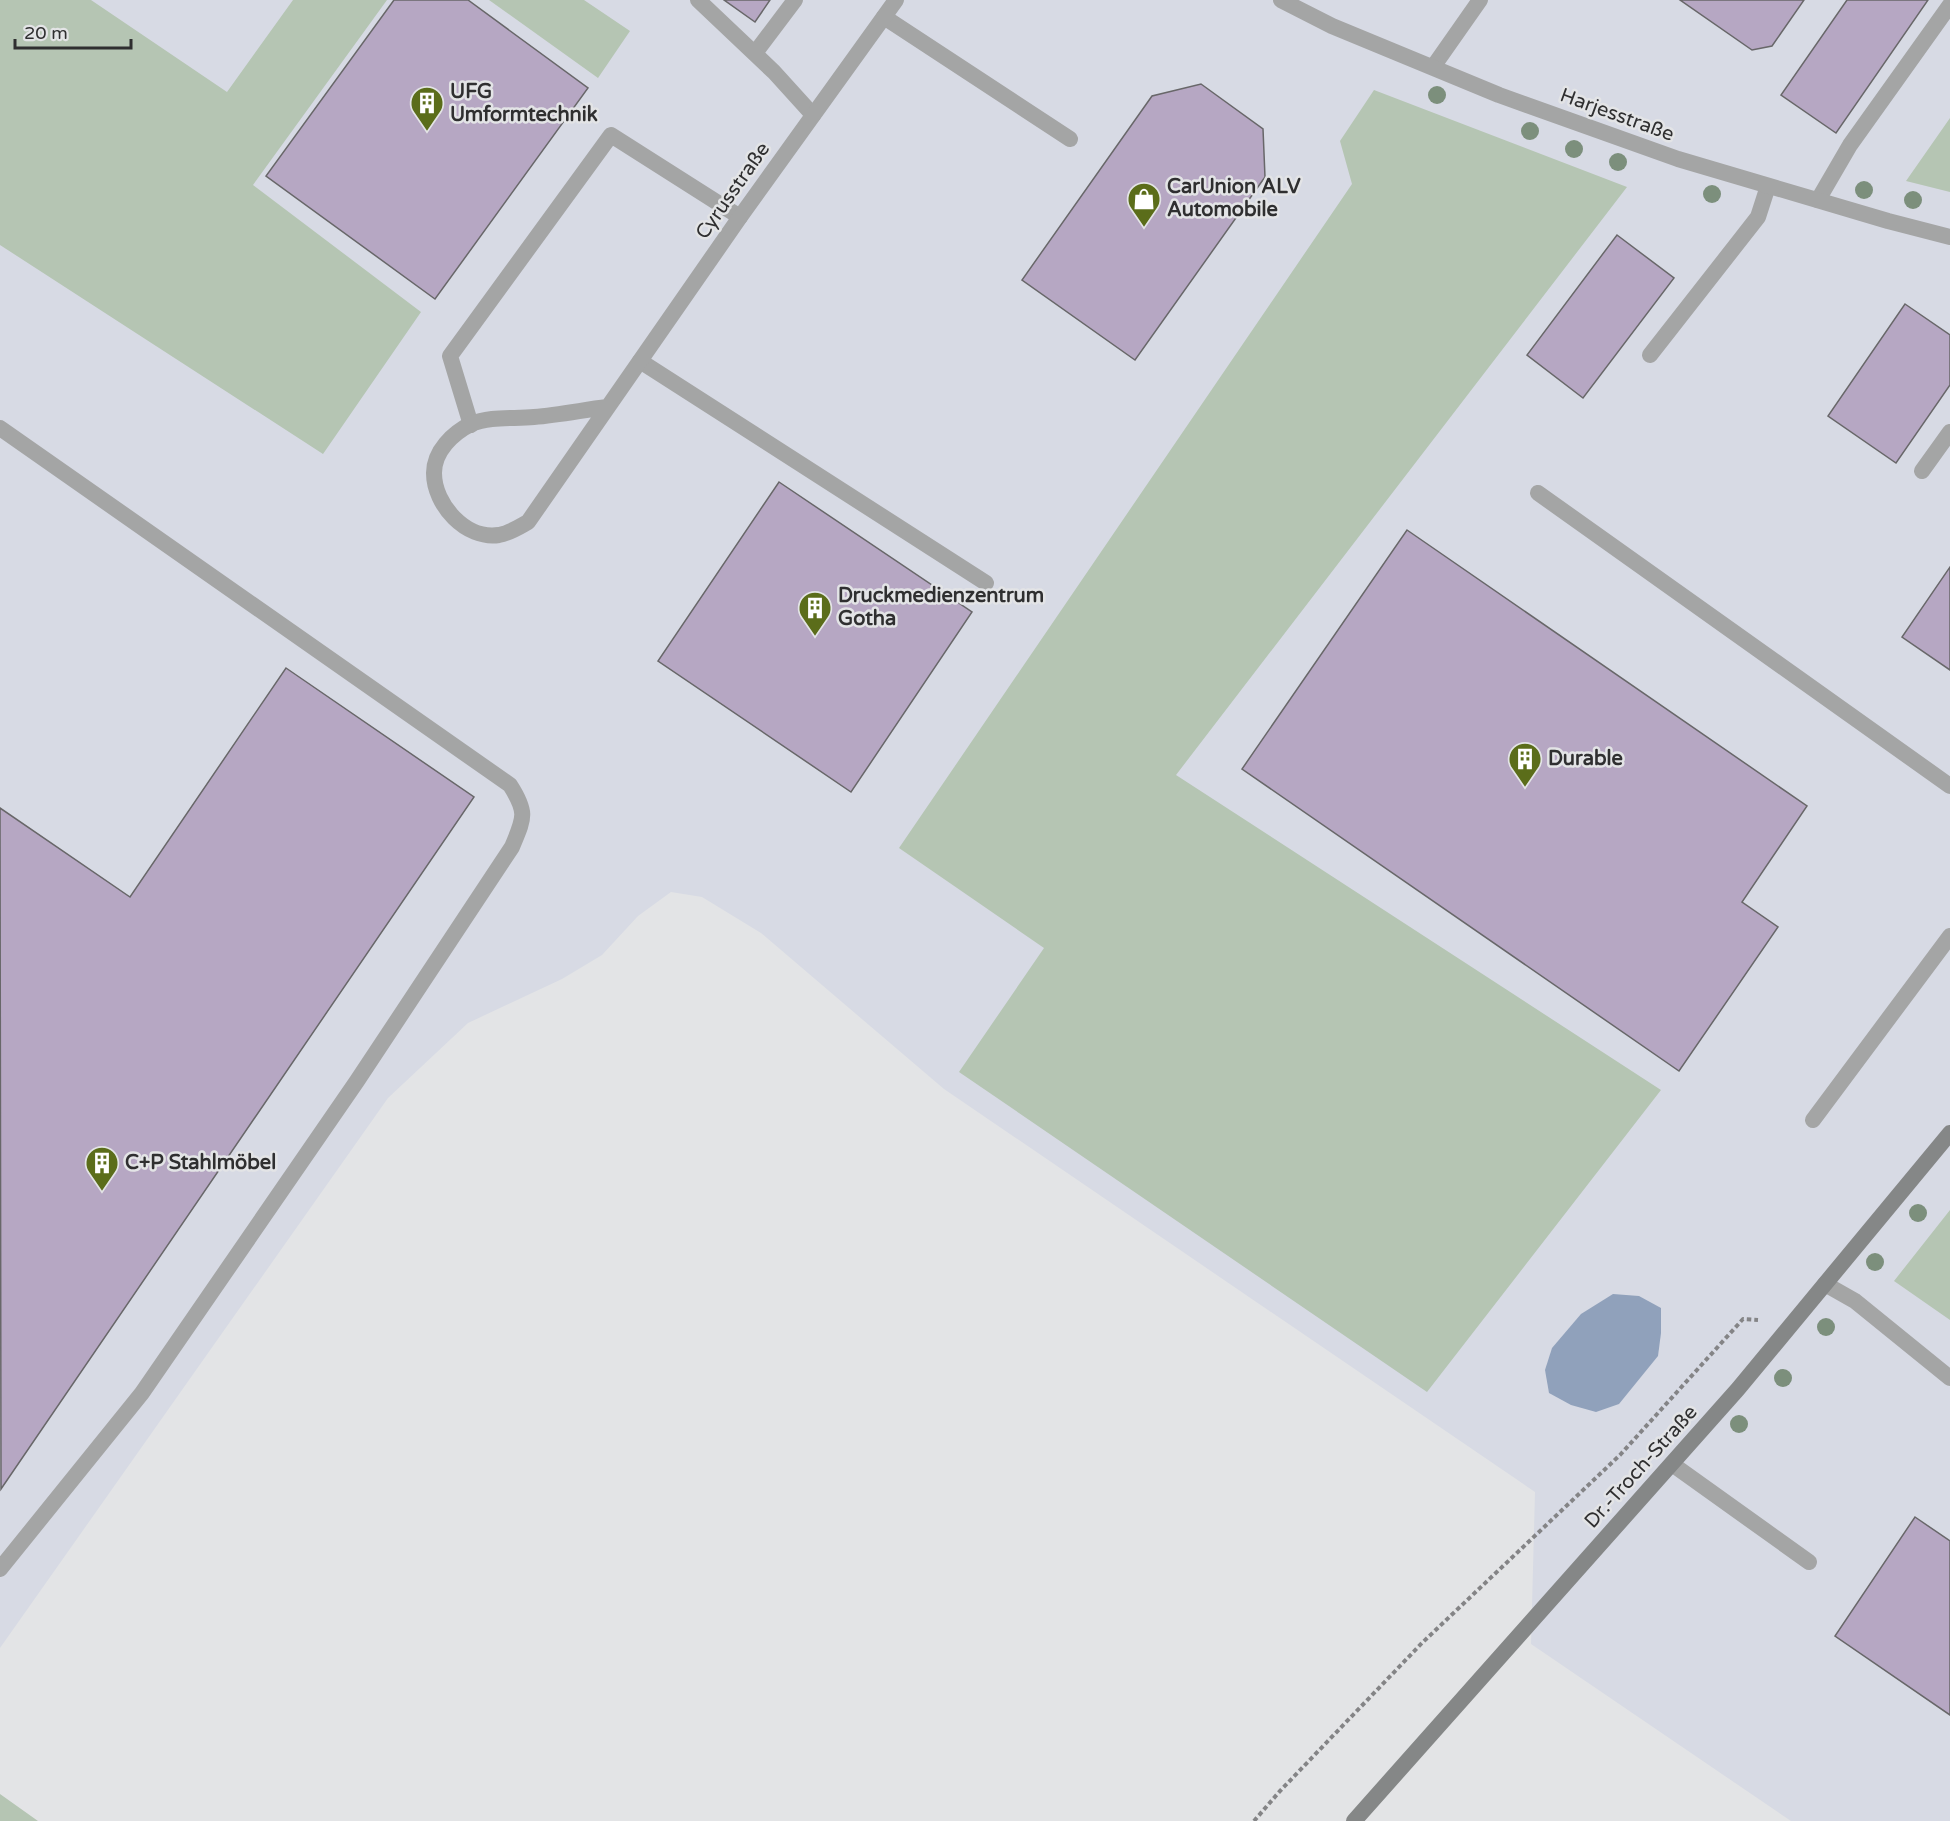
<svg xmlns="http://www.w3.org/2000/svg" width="1950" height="1821" viewBox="0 0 1950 1821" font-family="'Varela Round',sans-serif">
<rect width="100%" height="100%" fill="#e3e4e6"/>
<path fill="#d7dae4" d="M 0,0 L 1950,0 L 1950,1821 L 1791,1821 L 1531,1644 L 1535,1492 L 944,1089 L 761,933 L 702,897 L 671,892 L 638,916 L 602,955 L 562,979 L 468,1023 L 388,1098 L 0,1648 Z"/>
<path fill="#b5c5b3" d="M 0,0 L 91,0 L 227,92 L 293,0 L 387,0 L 253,185 L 421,312 L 323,454 L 0,245 Z
M 489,0 L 584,0 L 630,31 L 598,78 Z
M 1374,90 L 1627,187 L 1176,775 L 1661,1090 L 1427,1392 L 959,1072 L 1044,948 L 899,848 L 1352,184 L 1340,141 Z
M 1950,118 L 1950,192 L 1906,181 Z
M 1950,1210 L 1950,1320 L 1894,1281 Z
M 0,1794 L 38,1821 L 0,1821 Z"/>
<path fill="#90a1bb" d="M 1613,1294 L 1639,1296 L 1661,1308 L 1661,1333 L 1658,1356 L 1619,1404 L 1596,1412 L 1571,1405 L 1549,1393 L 1545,1370 L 1552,1348 L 1581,1314 Z"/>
<path fill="#b6a7c3" stroke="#686769" stroke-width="1.5" d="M 394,0 L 468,0 L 588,88 L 435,299 L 266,176 Z
M 724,0 L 770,0 L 755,22 Z
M 1680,0 L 1804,0 L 1772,46 L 1752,50 Z
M 1847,0 L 1928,0 L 1836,133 L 1781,95 Z
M 1201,84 L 1263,129 L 1265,177 L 1135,360 L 1022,280 L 1152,96 Z
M 1617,235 L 1674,278 L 1583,398 L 1527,355 Z
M 1905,304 L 1950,335 L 1950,385 L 1896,463 L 1828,416 Z
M 779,482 L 972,612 L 851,792 L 658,661 Z
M 1407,530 L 1807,806 L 1742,902 L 1778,927 L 1679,1071 L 1242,769 Z
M 1950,567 L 1950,670 L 1902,637 Z
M 286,668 L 474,797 L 1,1489 L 0,808 L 130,897 Z
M 1915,1517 L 1950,1541 L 1950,1715 L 1835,1636 Z"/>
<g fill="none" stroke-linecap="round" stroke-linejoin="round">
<path stroke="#848486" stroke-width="4" stroke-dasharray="4.5 3" stroke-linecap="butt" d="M 1254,1821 L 1280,1791 L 1422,1643 L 1620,1455 L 1743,1319 L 1758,1320"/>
<path stroke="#a4a5a5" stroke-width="16" d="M 698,0 L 774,72 L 813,115
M 884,17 L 1070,139
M 755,53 L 795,0
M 1433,67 L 1480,0
M 1818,200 L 1850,145 L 1950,5
M 1650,355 L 1758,217 L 1768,186
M 640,361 L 986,583
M 471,425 L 450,356 L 611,135 L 740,217
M 0,428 L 510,785 C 528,813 524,818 512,847 L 357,1081 L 142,1393 L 0,1569
M 1922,471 L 1950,432
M 1538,493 L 1950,786
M 1813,1120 L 1950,936
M 1825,1284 L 1855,1301 L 1950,1378
M 1672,1464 L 1809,1562"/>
<path stroke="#a4a5a5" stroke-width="16" d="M 1281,0 L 1332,26 L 1499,95 L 1678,159 L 1888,221 L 1950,237
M 607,407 C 583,410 559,415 534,417 C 514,419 490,416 471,424 C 453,433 434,451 434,473 C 434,505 466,540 499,535 C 510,533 519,527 528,522 L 740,217 L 896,0"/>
<path stroke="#858787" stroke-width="16" d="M 1354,1821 L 1738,1389 L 1950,1133"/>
</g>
<g fill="#7c8f7c">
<circle cx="1437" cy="95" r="9"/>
<circle cx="1530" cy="131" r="9"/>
<circle cx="1574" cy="149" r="9"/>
<circle cx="1618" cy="162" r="9"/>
<circle cx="1864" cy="190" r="9"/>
<circle cx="1712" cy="194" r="9"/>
<circle cx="1913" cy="200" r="9"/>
<circle cx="1918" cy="1213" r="9"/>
<circle cx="1875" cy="1262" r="9"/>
<circle cx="1826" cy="1327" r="9"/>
<circle cx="1783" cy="1378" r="9"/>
<circle cx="1739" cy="1424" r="9"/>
</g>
<defs>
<g id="building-pin" transform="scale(1.725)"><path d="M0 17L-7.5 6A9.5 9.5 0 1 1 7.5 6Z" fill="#5b6d1a" stroke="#e3e4e6"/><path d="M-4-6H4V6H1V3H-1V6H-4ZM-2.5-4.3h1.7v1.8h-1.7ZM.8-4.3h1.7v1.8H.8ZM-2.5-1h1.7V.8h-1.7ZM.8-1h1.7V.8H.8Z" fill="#fff"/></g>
<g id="shop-pin" transform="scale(1.725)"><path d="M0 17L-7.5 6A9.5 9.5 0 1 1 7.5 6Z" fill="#5b6d1a" stroke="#e3e4e6"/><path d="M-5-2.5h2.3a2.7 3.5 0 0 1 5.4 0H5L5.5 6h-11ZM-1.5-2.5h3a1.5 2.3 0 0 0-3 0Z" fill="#fff"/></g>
</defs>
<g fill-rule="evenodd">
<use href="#building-pin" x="427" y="103"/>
<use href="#shop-pin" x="1144" y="199"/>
<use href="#building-pin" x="815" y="608"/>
<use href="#building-pin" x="1525" y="759"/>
<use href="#building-pin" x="102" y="1163"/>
</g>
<g text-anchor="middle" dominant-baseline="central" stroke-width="5" stroke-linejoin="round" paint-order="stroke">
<g font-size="20" font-weight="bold" fill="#2f2f30" stroke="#e3e4e6" text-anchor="start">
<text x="450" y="92">UFG<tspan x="450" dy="23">Umformtechnik</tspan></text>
<text x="1167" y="187">CarUnion ALV<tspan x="1167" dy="23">Automobile</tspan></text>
<text x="838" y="596">Druckmedienzentrum<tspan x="838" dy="23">Gotha</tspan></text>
<text x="1548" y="759">Durable</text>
<text x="125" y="1163">C+P Stahlmöbel</text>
</g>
<g font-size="20" fill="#2f2f30" stroke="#e3e4e6">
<text transform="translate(1617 115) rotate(20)">Harjesstraße</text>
<text transform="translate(733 191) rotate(-55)">Cyrusstraße</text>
<text transform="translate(1641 1467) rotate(-48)">Dr.-Troch-Straße</text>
</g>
</g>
<path d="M15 39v9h116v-9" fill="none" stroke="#2f2f30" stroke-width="3"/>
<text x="24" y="39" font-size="18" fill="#2f2f30" stroke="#e3e4e6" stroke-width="4.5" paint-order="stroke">20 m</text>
</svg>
